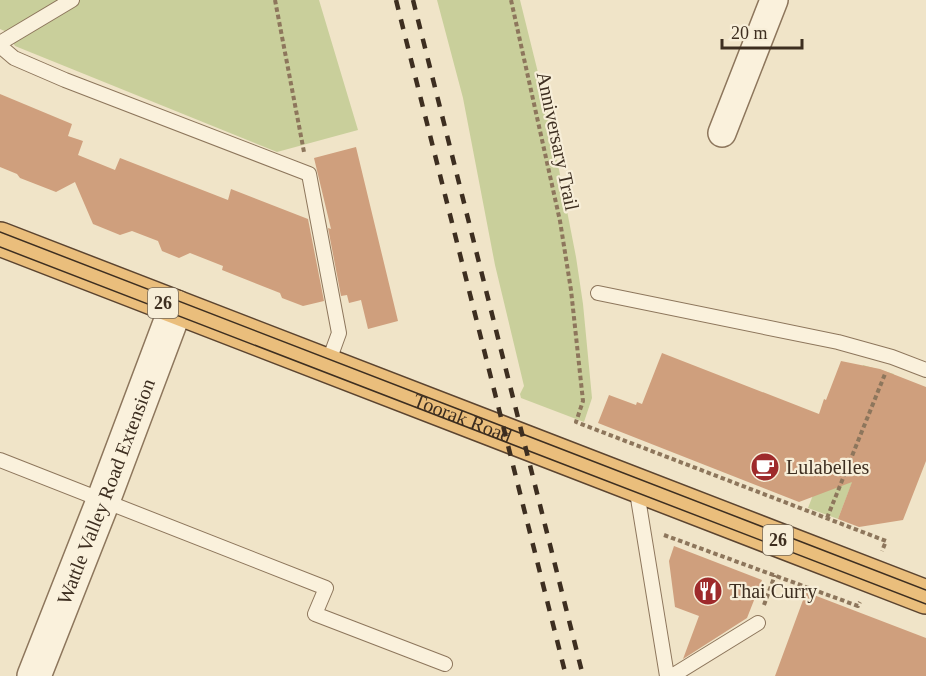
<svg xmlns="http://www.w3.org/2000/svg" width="926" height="676" viewBox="0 0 926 676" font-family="Georgia,serif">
<rect width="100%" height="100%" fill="#f0e4c8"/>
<path fill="#c9cf9b" d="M 0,0 L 319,0 L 358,130 L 277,152 L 15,46 L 7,32 L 0,29 Z
M 437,0 L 520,0 L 548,113 L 576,257 L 583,304 L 592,398 L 584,422 L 521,398 L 520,394 L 524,386 L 495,265 L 463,98 Z
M 863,365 L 894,374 L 838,519 L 808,508 Z"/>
<path fill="#cf9f7d" d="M 0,94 L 72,124 L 68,136 L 83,141 L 78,155 L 115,170 L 120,158 L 228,200 L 231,189 L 308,219 L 324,301 L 303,306 L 282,298 L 280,293 L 222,270 L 223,266 L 190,253 L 179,258 L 162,251 L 158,241 L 132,231 L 120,235 L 93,224 L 75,182 L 56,192 L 20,178 L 17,174 L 0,167 Z
M 356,147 L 398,321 L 368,329 L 361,300 L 349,303 L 347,295 L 341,296 L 328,228 L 331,229 L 314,158 Z
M 662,353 L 819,414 L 824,399 L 826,400 L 841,361 L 880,369 L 926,387 L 926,461 L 903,520 L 859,527 L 838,519 L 852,482 L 799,502 L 598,423 L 609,395 L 636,405 L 637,402 L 642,404 Z
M 674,546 L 762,580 L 747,618 L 683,659 L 699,616 L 675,607 L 669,561 Z
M 806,592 L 926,638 L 926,676 L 775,676 Z"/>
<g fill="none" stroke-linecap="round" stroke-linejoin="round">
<g stroke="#8d765c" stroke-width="16">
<path id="service" d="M 0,43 L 72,0
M 0,46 L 14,58 L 65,80 L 309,174 L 339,333 L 327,366
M 598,293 L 838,342 L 892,357 L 926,370
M 0,460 L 326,588 L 315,614 L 445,664
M 636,486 L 667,676
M 672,676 L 758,623"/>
</g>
<g stroke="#8d765c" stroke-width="30">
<path id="minor" d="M 722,133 L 774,0"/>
</g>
<g stroke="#8d765c" stroke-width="36">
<g id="tertiary">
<path id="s1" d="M 34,676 L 103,501 L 176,307"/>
</g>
</g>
<g stroke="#5b4430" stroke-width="36">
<g id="trunk">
<path id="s2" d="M 0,239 L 926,597"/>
</g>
</g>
<path stroke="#8d765c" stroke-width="4" stroke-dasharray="4.5 3" stroke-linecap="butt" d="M 275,0 L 304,152
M 511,0 L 560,221 L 571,290 L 583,401 L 576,422 L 886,541 L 882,551
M 827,518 L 885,374
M 664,535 L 858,606 L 860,602
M 764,605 L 775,575"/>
<use href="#service" stroke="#faf1dc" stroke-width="14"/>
<use href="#minor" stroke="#faf1dc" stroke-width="27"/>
<use href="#tertiary" stroke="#faf1dc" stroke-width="33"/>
<use href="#trunk" stroke="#eabe7c" stroke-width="33"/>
<path stroke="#3d2e20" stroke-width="1.5" d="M 0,232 L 926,590
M 0,247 L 926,604"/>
<path stroke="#3d2e20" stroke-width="4.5" stroke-dasharray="10 10" stroke-linecap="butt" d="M 396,0 L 566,676
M 413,0 L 583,676"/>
</g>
<defs>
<g id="cafe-disc" transform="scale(1.5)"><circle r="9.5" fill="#9e2a2b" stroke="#f7eed8"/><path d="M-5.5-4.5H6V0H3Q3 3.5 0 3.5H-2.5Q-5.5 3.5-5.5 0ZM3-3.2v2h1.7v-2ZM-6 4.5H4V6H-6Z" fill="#fff"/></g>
<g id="restaurant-disc" transform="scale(1.5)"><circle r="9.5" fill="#9e2a2b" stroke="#f7eed8"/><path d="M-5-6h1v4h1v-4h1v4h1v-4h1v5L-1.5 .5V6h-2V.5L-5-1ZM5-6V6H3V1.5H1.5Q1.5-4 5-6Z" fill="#fff"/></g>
</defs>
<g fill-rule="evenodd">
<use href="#cafe-disc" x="765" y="467"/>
<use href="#restaurant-disc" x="708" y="591"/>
</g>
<g text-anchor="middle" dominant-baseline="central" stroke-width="4.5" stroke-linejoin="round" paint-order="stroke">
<g fill="#f7eed8" stroke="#756857" stroke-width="1.5">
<rect x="148" y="288" width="30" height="30" rx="4.5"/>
<rect x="763" y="525" width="30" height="30" rx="4.5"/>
</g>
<g font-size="18" font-weight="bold" fill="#3d2e20">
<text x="163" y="303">26</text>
<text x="778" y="540">26</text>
</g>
<g font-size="20" fill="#3d2e20" stroke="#f7eed8">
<text transform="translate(558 141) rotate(78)">Anniversary Trail</text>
<text stroke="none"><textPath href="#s2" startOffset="496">Toorak Road</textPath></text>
<text stroke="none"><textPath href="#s1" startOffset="198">Wattle Valley Road Extension</textPath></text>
</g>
<g font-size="20" fill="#3d2e20" stroke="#f7eed8" text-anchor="start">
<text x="786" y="467">Lulabelles</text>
<text x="729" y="591">Thai Curry</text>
</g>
</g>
<path d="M722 39v9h80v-9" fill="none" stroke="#3d2e20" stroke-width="3"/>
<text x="731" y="39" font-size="18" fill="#3d2e20" stroke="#f7eed8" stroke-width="4.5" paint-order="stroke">20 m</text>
</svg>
